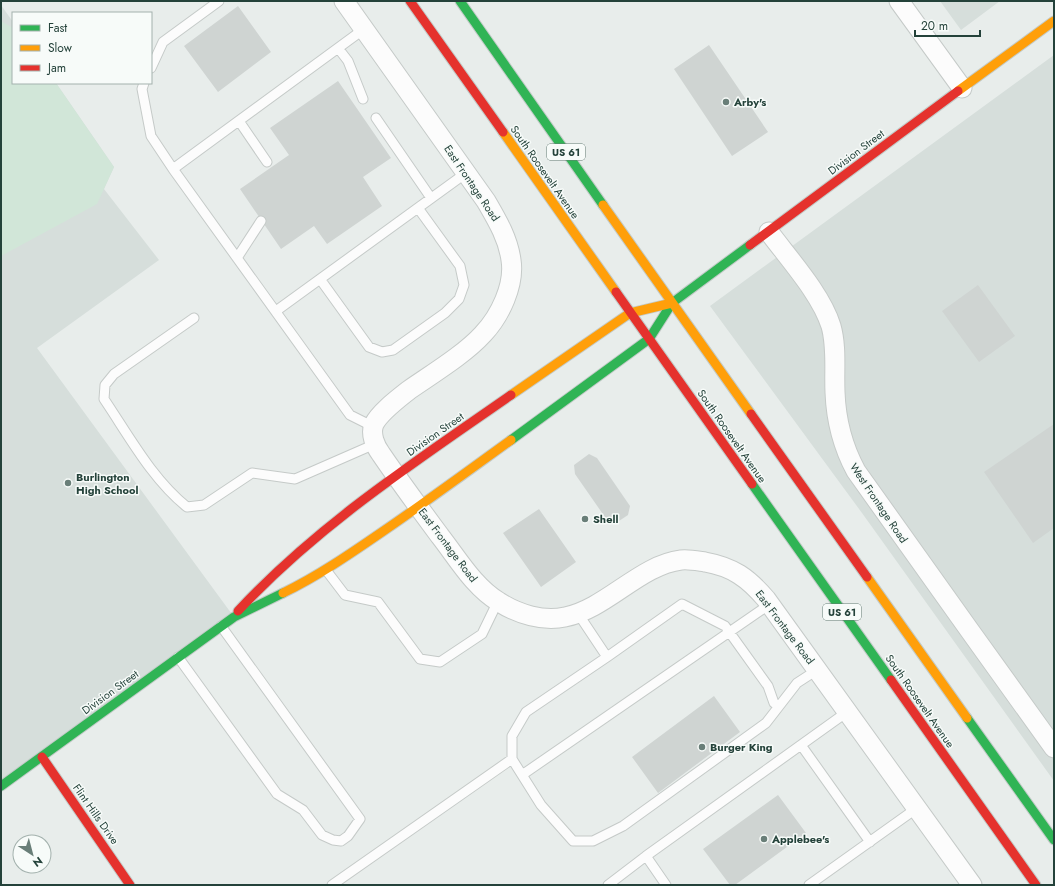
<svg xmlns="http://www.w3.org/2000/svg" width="1055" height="886" viewBox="0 0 1055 886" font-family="Jost,sans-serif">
<rect width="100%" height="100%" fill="#e8edeb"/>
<path fill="#d6dedb" d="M 940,1 L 1000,1 L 961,30 Z
M 1,5 L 13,22 L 13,83 L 56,83 L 114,167 L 104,189 L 159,260 L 37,348 L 234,617 L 1,786 Z
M 1054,55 L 1054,781 L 862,513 L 710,306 Z"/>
<path fill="#d1e6d8" d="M 1,21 L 13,28 L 13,83 L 56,83 L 114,167 L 97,204 L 1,256 Z"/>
<path fill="#cfd4d2" d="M 238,6 L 271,52 L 218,92 L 184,46 Z
M 709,45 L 768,132 L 732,156 L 674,69 Z
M 338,81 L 391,158 L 363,177 L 382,206 L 327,244 L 314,226 L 281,249 L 240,189 L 289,155 L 270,128 Z
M 978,285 L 1015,336 L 979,362 L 942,311 Z
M 1054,424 L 1054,528 L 1033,543 L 984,472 Z
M 589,454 L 597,458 L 630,506 L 628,515 L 616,523 L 607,520 L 575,474 L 574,465 Z
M 539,509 L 576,562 L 541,587 L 503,533 Z
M 714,696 L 740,732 L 658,793 L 632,757 Z
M 778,795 L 806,833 L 735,885 L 730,885 L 703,849 Z"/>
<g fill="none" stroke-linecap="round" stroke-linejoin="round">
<g stroke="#c5cac8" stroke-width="11">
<path id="lane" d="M 364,29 L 173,169 L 350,415 L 374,427
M 338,48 L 348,61 L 363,99
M 151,68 L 163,42 L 219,1
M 144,83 L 142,89 L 151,136 L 173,169
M 376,118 L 431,198
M 239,121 L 267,162
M 237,258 L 261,221
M 320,279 L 369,347 L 382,352 L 393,350 L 445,313 L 459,299 L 464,285 L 460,266 L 418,208
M 276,311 L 466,173
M 194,318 L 114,374 L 105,385 L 104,399 C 129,436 152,479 187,507 L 204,505 L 252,473 L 295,479 L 375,444
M 326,570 L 345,595 L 378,602 L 420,659 L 440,662 L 482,634 L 498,601
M 580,613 L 583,621 L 607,657 L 526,712 L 512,736 L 512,759 L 541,805 L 573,841 L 593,841 L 623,826 L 766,723 L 797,683 L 817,670
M 178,657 L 277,794 L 303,810 L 322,835 L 333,840 L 341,841 L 348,836 L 360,819 L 221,626
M 607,657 L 682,604 L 725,626 L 768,686 L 774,703 L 779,706
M 801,745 L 870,842
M 522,775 L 770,604
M 332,885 L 512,759
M 608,885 L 646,856
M 666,885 L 646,856 L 847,712
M 809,885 L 917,808"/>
</g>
<g stroke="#c5cac8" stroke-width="21">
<path id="street" d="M 344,1 L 486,201 C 497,220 508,238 511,260 C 515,285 500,316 483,334 C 465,354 432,374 409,390 C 399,398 380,412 374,424 C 370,434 375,446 381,454 C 400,482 420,509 440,536 C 458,559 474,587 499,602 C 518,614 543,622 565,617 C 606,609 640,565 681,560 C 688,559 698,561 705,562 C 733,567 748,578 766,599 L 972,885
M 899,1 L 962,88
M 769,232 C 789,259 821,294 831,326 C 837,347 834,370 835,392 C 836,420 843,447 856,471 L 970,631 L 1054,748"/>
</g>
<g stroke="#c3cbc8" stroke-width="11">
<path id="fast" d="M 460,1 L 603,205
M 511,440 L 649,339 L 672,303 L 750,245
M 752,484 L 891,680
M 967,718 L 1054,840
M 1,786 L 234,617 L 283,593"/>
</g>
<g stroke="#c3cbc8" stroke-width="11">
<path id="slow" d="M 958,91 L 1054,21
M 503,132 L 616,292
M 603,205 L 751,414
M 511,395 L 630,313 L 672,303
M 867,577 L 967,718
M 283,593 C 318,576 350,554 382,532 C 426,502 468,471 511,440"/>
</g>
<g stroke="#c3cbc8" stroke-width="11">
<path id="jam" d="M 410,1 L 503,132
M 750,245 L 958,91
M 616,292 L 752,484
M 751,414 L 867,577
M 238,611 C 318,525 415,462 511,395
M 891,680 L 1036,885
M 42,757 L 130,885"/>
</g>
<use href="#lane" stroke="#fcfcfc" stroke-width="9"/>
<use href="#street" stroke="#fcfcfc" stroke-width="19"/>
<use href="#fast" stroke="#30b455" stroke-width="9"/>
<use href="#slow" stroke="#ff9f0a" stroke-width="9"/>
<use href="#jam" stroke="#e5322d" stroke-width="9"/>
</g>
<g fill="#697e78" stroke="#f7fbf9" stroke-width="1.5">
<circle cx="726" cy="102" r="4"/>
<circle cx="68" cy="483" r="4"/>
<circle cx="585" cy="519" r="4"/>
<circle cx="702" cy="747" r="4"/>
<circle cx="764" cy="839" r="4"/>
</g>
<g text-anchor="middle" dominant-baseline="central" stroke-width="3" stroke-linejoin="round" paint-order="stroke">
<g fill="#f7fbf9" stroke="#637a73" stroke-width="1">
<rect x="547" y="144" width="38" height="16" rx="3"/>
<rect x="823" y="604" width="38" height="16" rx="3"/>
</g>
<g font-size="10" font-weight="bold" fill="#24423a">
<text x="566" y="152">US 61</text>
<text x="842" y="612">US 61</text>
</g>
<g font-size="11" font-weight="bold" fill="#24423a" stroke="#f7fbf9" text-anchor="start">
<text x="734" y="102">Arby's</text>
<text x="76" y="477">Burlington<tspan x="76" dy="13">High School</tspan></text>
<text x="593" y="519">Shell</text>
<text x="710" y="747">Burger King</text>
<text x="772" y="839">Applebee's</text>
</g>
<g font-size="11" fill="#24423a" stroke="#f7fbf9">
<text transform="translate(856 152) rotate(-37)">Division Street</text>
<text transform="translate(545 172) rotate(55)">South Roosevelt Avenue</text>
<text transform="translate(472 183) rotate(56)">East Frontage Road</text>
<text transform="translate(435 434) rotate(-35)">Division Street</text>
<text transform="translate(732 436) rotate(55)">South Roosevelt Avenue</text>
<text transform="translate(879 503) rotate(56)">West Frontage Road</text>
<text transform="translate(448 545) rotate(53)">East Frontage Road</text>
<text transform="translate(785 627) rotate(53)">East Frontage Road</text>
<text transform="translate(110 692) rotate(-36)">Division Street</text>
<text transform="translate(920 701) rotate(55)">South Roosevelt Avenue</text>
<text transform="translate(96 814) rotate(55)">Flint Hills Drive</text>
</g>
</g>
<rect width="1055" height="886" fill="none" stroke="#24423a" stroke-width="4"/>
<rect x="12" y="12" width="140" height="72" fill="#f7fbf9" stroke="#a3b1ad"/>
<rect x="20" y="25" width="20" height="6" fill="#30b455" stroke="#a3b1ad"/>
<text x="48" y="32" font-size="12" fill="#24423a">Fast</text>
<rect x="20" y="45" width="20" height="6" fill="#ff9f0a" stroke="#a3b1ad"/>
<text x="48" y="52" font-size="12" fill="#24423a">Slow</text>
<rect x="20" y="65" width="20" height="6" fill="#e5322d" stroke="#a3b1ad"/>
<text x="48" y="72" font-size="12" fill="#24423a">Jam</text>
<g transform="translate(32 854) rotate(144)"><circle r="19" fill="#f7fbf9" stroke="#a3b1ad"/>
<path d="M0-3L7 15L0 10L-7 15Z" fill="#697e78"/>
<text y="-6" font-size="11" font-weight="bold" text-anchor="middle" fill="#24423a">N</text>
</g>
<path d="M915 30v6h65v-6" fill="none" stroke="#24423a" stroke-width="2"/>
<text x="921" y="30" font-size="12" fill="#24423a" stroke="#f7fbf9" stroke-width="3" paint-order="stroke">20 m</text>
</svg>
